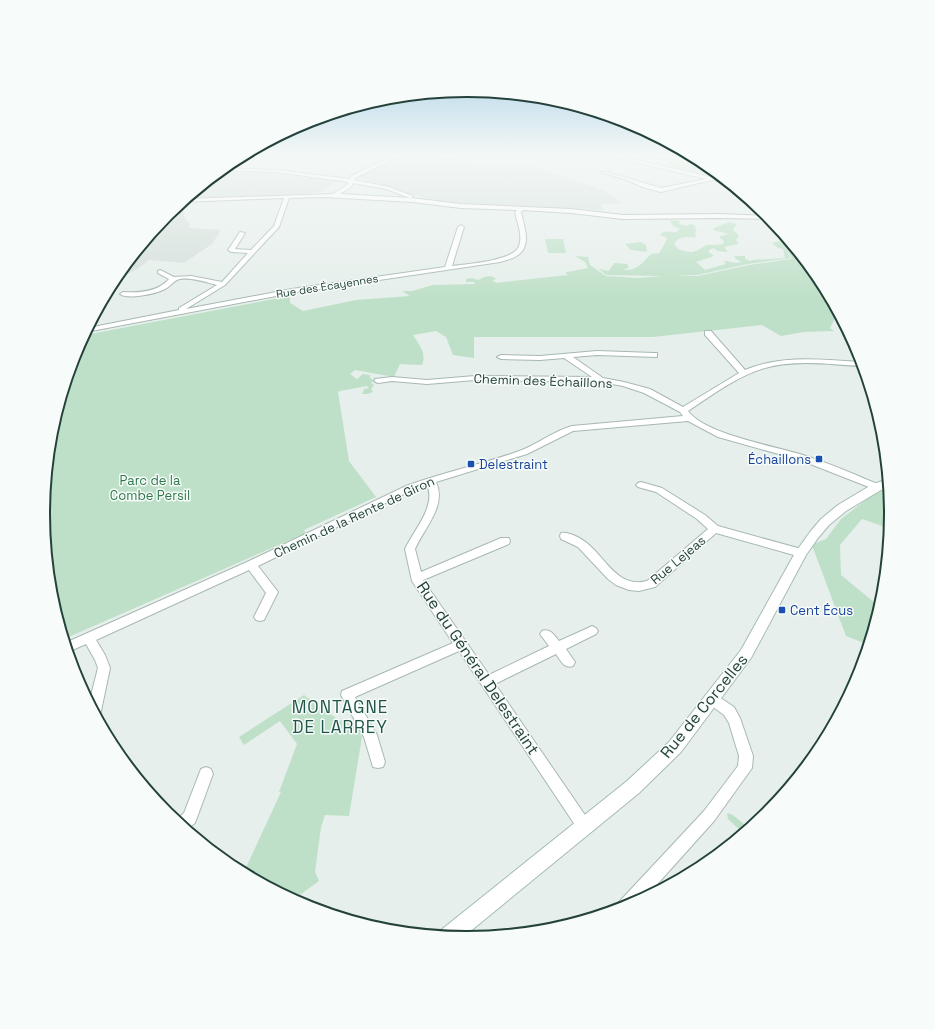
<svg xmlns="http://www.w3.org/2000/svg" width="935" height="1029" viewBox="0 0 935 1029" font-family="'Space Grotesk',sans-serif">
<rect width="100%" height="100%" fill="#e6efeb"/>
<path fill="#d4dfda" d="M 404,154 L 428,154 L 482,166 L 532,165 L 605,191 L 622,203 L 602,204 L 603,210 L 452,203 L 431,200 L 359,178 L 359,176 Z
M 220,171 L 270,173 L 334,181 L 335,182 L 319,193 L 186,199 Z
M 181,203 L 187,203 L 183,212 L 185,219 L 190,224 L 188,228 L 221,230 L 212,244 L 184,263 L 149,260 L 139,268 L 113,282 L 167,214 Z"/>
<path fill="#bfe0c8" d="M 622,154 L 690,154 L 710,167 L 705,167 L 708,173 L 701,175 L 687,171 L 688,170 L 664,166 L 667,161 L 620,156 Z
M 670,220 L 680,221 L 679,224 L 687,226 L 690,224 L 696,226 L 695,228 L 697,231 L 695,232 L 696,237 C 687,238 680,235 674,244 L 678,249 C 692,254 695,253 706,245 L 715,245 L 723,244 L 724,241 L 720,238 L 720,236 L 729,234 L 713,230 L 714,228 L 729,222 L 737,224 L 733,229 L 739,236 L 736,240 L 739,244 L 724,247 L 728,252 L 727,252 L 718,251 L 713,248 L 708,251 L 714,256 L 696,262 L 705,270 L 726,264 L 724,262 L 726,261 L 736,263 L 742,262 L 736,259 L 734,256 L 745,256 L 745,259 L 750,261 L 752,260 L 785,258 L 783,249 L 778,248 L 772,243 L 779,241 L 791,258 L 748,264 L 697,275 L 675,276 L 698,276 L 749,265 L 791,259 L 792,258 L 781,244 L 778,237 L 784,234 L 821,279 L 838,312 L 830,328 L 834,331 L 804,332 L 781,336 L 762,325 L 653,337 L 474,337 L 474,358 L 453,355 L 446,337 L 436,331 L 413,335 C 419,344 427,354 422,365 L 400,364 L 394,377 L 355,370 L 350,374 L 357,379 L 363,374 L 370,375 L 370,378 L 374,380 L 371,383 L 374,385 L 371,389 L 373,392 L 368,394 L 362,394 L 364,389 L 369,388 L 367,386 L 340,391 L 338,392 L 349,461 L 376,497 L 304,530 L 306,533 L 64,639 L 51,597 L 43,514 L 51,431 L 75,352 L 85,335 L 290,296 L 290,303 L 303,311 L 356,300 L 410,296 L 402,291 L 412,291 L 433,285 L 475,284 L 474,282 L 466,282 L 466,279 L 472,278 L 478,280 C 484,277 490,273 496,279 L 492,281 L 496,282 L 495,283 L 568,275 L 565,273 L 567,272 L 588,268 L 585,262 L 575,256 L 588,257 L 590,265 L 606,276 L 638,278 L 663,276 L 606,275 L 599,269 L 609,271 L 614,263 L 627,264 L 629,267 L 624,270 C 637,271 643,262 651,254 L 659,253 C 662,248 665,244 667,238 L 660,235 C 665,229 669,233 676,232 L 680,229 L 673,226 Z
M 545,239 L 563,239 L 566,253 L 548,253 Z
M 641,242 L 646,245 L 647,252 L 631,250 L 625,244 Z
M 889,487 L 892,515 L 891,529 L 862,519 L 840,545 L 841,575 L 875,603 L 882,602 L 869,645 L 846,636 L 813,548 L 813,544 L 826,539 L 841,519 L 874,494 Z
M 304,695 L 340,721 L 347,718 L 356,724 L 362,737 L 349,816 L 325,815 L 321,827 L 315,872 L 319,881 L 293,900 L 243,874 L 281,792 L 279,792 L 297,744 L 280,721 L 244,745 L 239,737 Z
M 727,813 L 733,815 L 750,829 L 744,834 L 728,819 Z"/>
<g fill="none" stroke-linecap="round" stroke-linejoin="round">
<g stroke="#a8b8b2" stroke-width="2">
<path id="street" d="M 397,154 L 403,154 L 355,178 L 354,180 L 389,187 L 413,196 L 411,198 L 461,204 L 571,209 L 623,215 L 719,214 L 769,216 L 772,219 L 719,218 L 623,219 L 571,213 L 523,210 L 521,212 C 524,226 532,245 518,255 C 513,259 506,260 500,262 L 292,293 L 86,332 L 88,328 L 179,310 L 179,308 L 217,285 C 205,282 192,277 180,279 C 174,280 171,286 165,289 C 155,294 128,300 120,294 L 123,292 C 139,293 158,292 169,279 L 158,273 L 158,271 L 160,270 L 174,277 L 191,276 L 222,282 L 248,253 L 231,252 L 228,250 L 240,232 L 245,233 L 235,249 L 251,250 L 274,226 L 284,198 L 182,202 L 186,199 L 333,194 L 347,185 L 348,182 L 276,172 L 221,170 L 224,168 L 276,170 L 350,179 L 351,176 ZM 353,183 L 386,189 L 410,198 L 340,194 L 351,187 ZM 325,197 L 412,202 L 461,208 L 517,210 L 515,212 C 517,222 523,235 519,246 C 514,261 466,264 452,266 L 464,227 L 461,225 L 458,227 L 445,267 L 292,289 L 186,309 L 225,285 L 279,227 L 289,198 Z
M 602,154 L 611,154 L 727,181 L 731,184 L 712,180 L 661,192 L 645,188 L 627,180 L 601,172 L 603,171 L 661,188 L 706,179 Z
M 705,331 L 711,331 L 745,370 C 783,354 823,360 863,362 L 863,366 C 831,365 797,359 765,368 C 737,376 712,395 688,411 C 706,435 776,446 806,456 C 831,464 856,475 880,485 L 882,487 L 880,489 L 874,489 L 800,460 L 718,437 L 688,421 L 573,431 L 527,454 L 436,482 C 447,506 424,528 415,549 L 421,572 L 501,538 L 509,538 L 510,541 L 509,544 L 423,580 L 489,675 L 549,646 L 540,634 L 542,631 C 550,628 554,635 559,641 L 588,628 L 592,626 L 596,628 L 598,631 L 596,634 L 566,649 L 575,662 L 573,666 C 564,669 561,661 556,654 L 495,684 L 589,821 L 591,826 L 589,831 L 584,833 L 579,831 L 459,651 L 355,697 L 377,735 L 385,762 L 383,767 L 378,768 L 373,767 L 364,737 L 341,695 L 342,691 L 453,643 L 412,581 L 405,549 C 413,531 437,506 427,485 L 412,490 L 258,566 L 278,592 L 264,620 L 260,621 L 256,620 L 254,617 L 266,593 L 249,570 L 96,640 L 105,655 L 110,668 L 101,711 L 99,715 L 96,716 L 89,703 L 98,668 L 95,660 L 86,644 L 68,652 L 65,643 L 247,562 L 406,486 C 444,472 484,464 522,450 C 539,443 554,431 572,426 L 683,416 L 680,412 L 644,393 L 623,386 L 601,382 L 475,380 L 427,384 L 392,381 L 378,383 L 374,381 L 375,379 L 392,377 L 427,380 L 475,376 L 592,377 L 564,358 L 540,360 L 501,359 L 497,357 L 501,355 L 540,356 L 597,351 L 654,353 L 657,353 L 657,357 L 597,355 L 573,357 L 603,378 L 624,382 L 650,389 L 683,407 L 739,373 L 705,335 Z
M 641,482 L 662,488 L 705,515 L 718,526 L 805,550 L 806,553 L 805,556 L 801,557 L 716,533 L 655,587 L 639,591 L 629,590 L 616,585 L 608,579 L 578,547 L 561,539 L 560,536 L 561,533 C 566,532 569,534 573,535 C 603,546 612,590 647,581 L 708,529 L 697,519 L 656,492 L 638,487 L 636,485 L 638,483 Z
M 713,693 L 734,707 L 740,718 L 753,756 L 752,768 L 714,821 L 644,899 L 630,907 L 618,910 L 617,908 L 619,902 L 704,811 L 738,766 L 739,756 L 729,723 L 724,715 L 708,703 L 707,699 L 708,695 Z
M 206,767 L 211,769 L 213,774 L 195,823 L 186,830 L 174,821 L 184,813 L 201,769 Z"/>
</g>
<g stroke="#a4bbb3" stroke-width="2">
<path id="secondary" d="M 889,479 L 889,487 L 881,490 L 846,511 L 829,525 L 818,538 L 806,555 L 751,658 L 681,752 L 639,793 L 462,938 L 438,936 L 441,930 L 627,781 L 669,742 L 741,650 L 795,553 L 810,532 L 821,519 L 838,505 L 873,484 Z"/>
</g>
<use href="#street" fill="#fff" fill-rule="evenodd"/>
<use href="#secondary" fill="#fff" fill-rule="evenodd"/>
</g>
<linearGradient id="sky" x2="0" y2="1"><stop stop-color="#84bce0"/><stop offset="0.52" stop-color="#f4f8f6"/><stop offset="1" stop-color="#f4f8f6" stop-opacity="0"/></linearGradient>
<rect width="935" height="298" fill="url(#sky)"/>
<g fill="#1a4fb4" stroke="#f7fbf9" stroke-width="1.5">
<rect x="815" y="455" width="8" height="8" rx="2"/>
<rect x="467" y="460" width="8" height="8" rx="2"/>
<rect x="778" y="606" width="8" height="8" rx="2"/>
</g>
<g text-anchor="middle" dominant-baseline="central" stroke-width="3" stroke-linejoin="round" paint-order="stroke">
<g font-size="11" fill="#24423a" stroke="#f7fbf9">
<text transform="translate(327 286) rotate(-9)">Rue des Écayennes</text>
</g>
<g font-size="13" fill="#24423a" stroke="#f7fbf9">
<text transform="translate(543 381) rotate(2)">Chemin des Échaillons</text>
<text transform="translate(354 517) rotate(-25)">Chemin de la Rente de Giron</text>
<text transform="translate(678 560) rotate(-40)">Rue Lejeas</text>
</g>
<g font-size="13" fill="#164399" stroke="#f7fbf9" text-anchor="start">
<text x="811" y="459" text-anchor="end">Échaillons</text>
<text x="479" y="464">Delestraint</text>
<text x="790" y="610">Cent Écus</text>
</g>
<g font-size="13" fill="#2d7a4b" stroke="#f7fbf9">
<text x="150" y="480">Parc de la<tspan x="150" dy="15">Combe Persil</tspan></text>
</g>
<g font-size="16" fill="#24423a" stroke="#f7fbf9">
<text transform="translate(478 668) rotate(56)">Rue du Général Delestraint</text>
<text transform="translate(704 706) rotate(-51)">Rue de Corcelles</text>
</g>
<g font-size="17" letter-spacing="1" fill="#1f5548" stroke="#f7fbf9">
<text x="340" y="707">MONTAGNE<tspan x="340" dy="20">DE LARREY</tspan></text>
</g>
</g>
<path d="M0 0H935V1029H0ZM50 514a417 417 0 1 1 834 0a417 417 0 1 1-834 0Z" fill="#f7fbf9" fill-rule="evenodd"/>
<path fill="none" stroke="#24423a" stroke-width="2" d="M50 514a417 417 0 1 1 834 0a417 417 0 1 1-834 0Z"/>
</svg>
